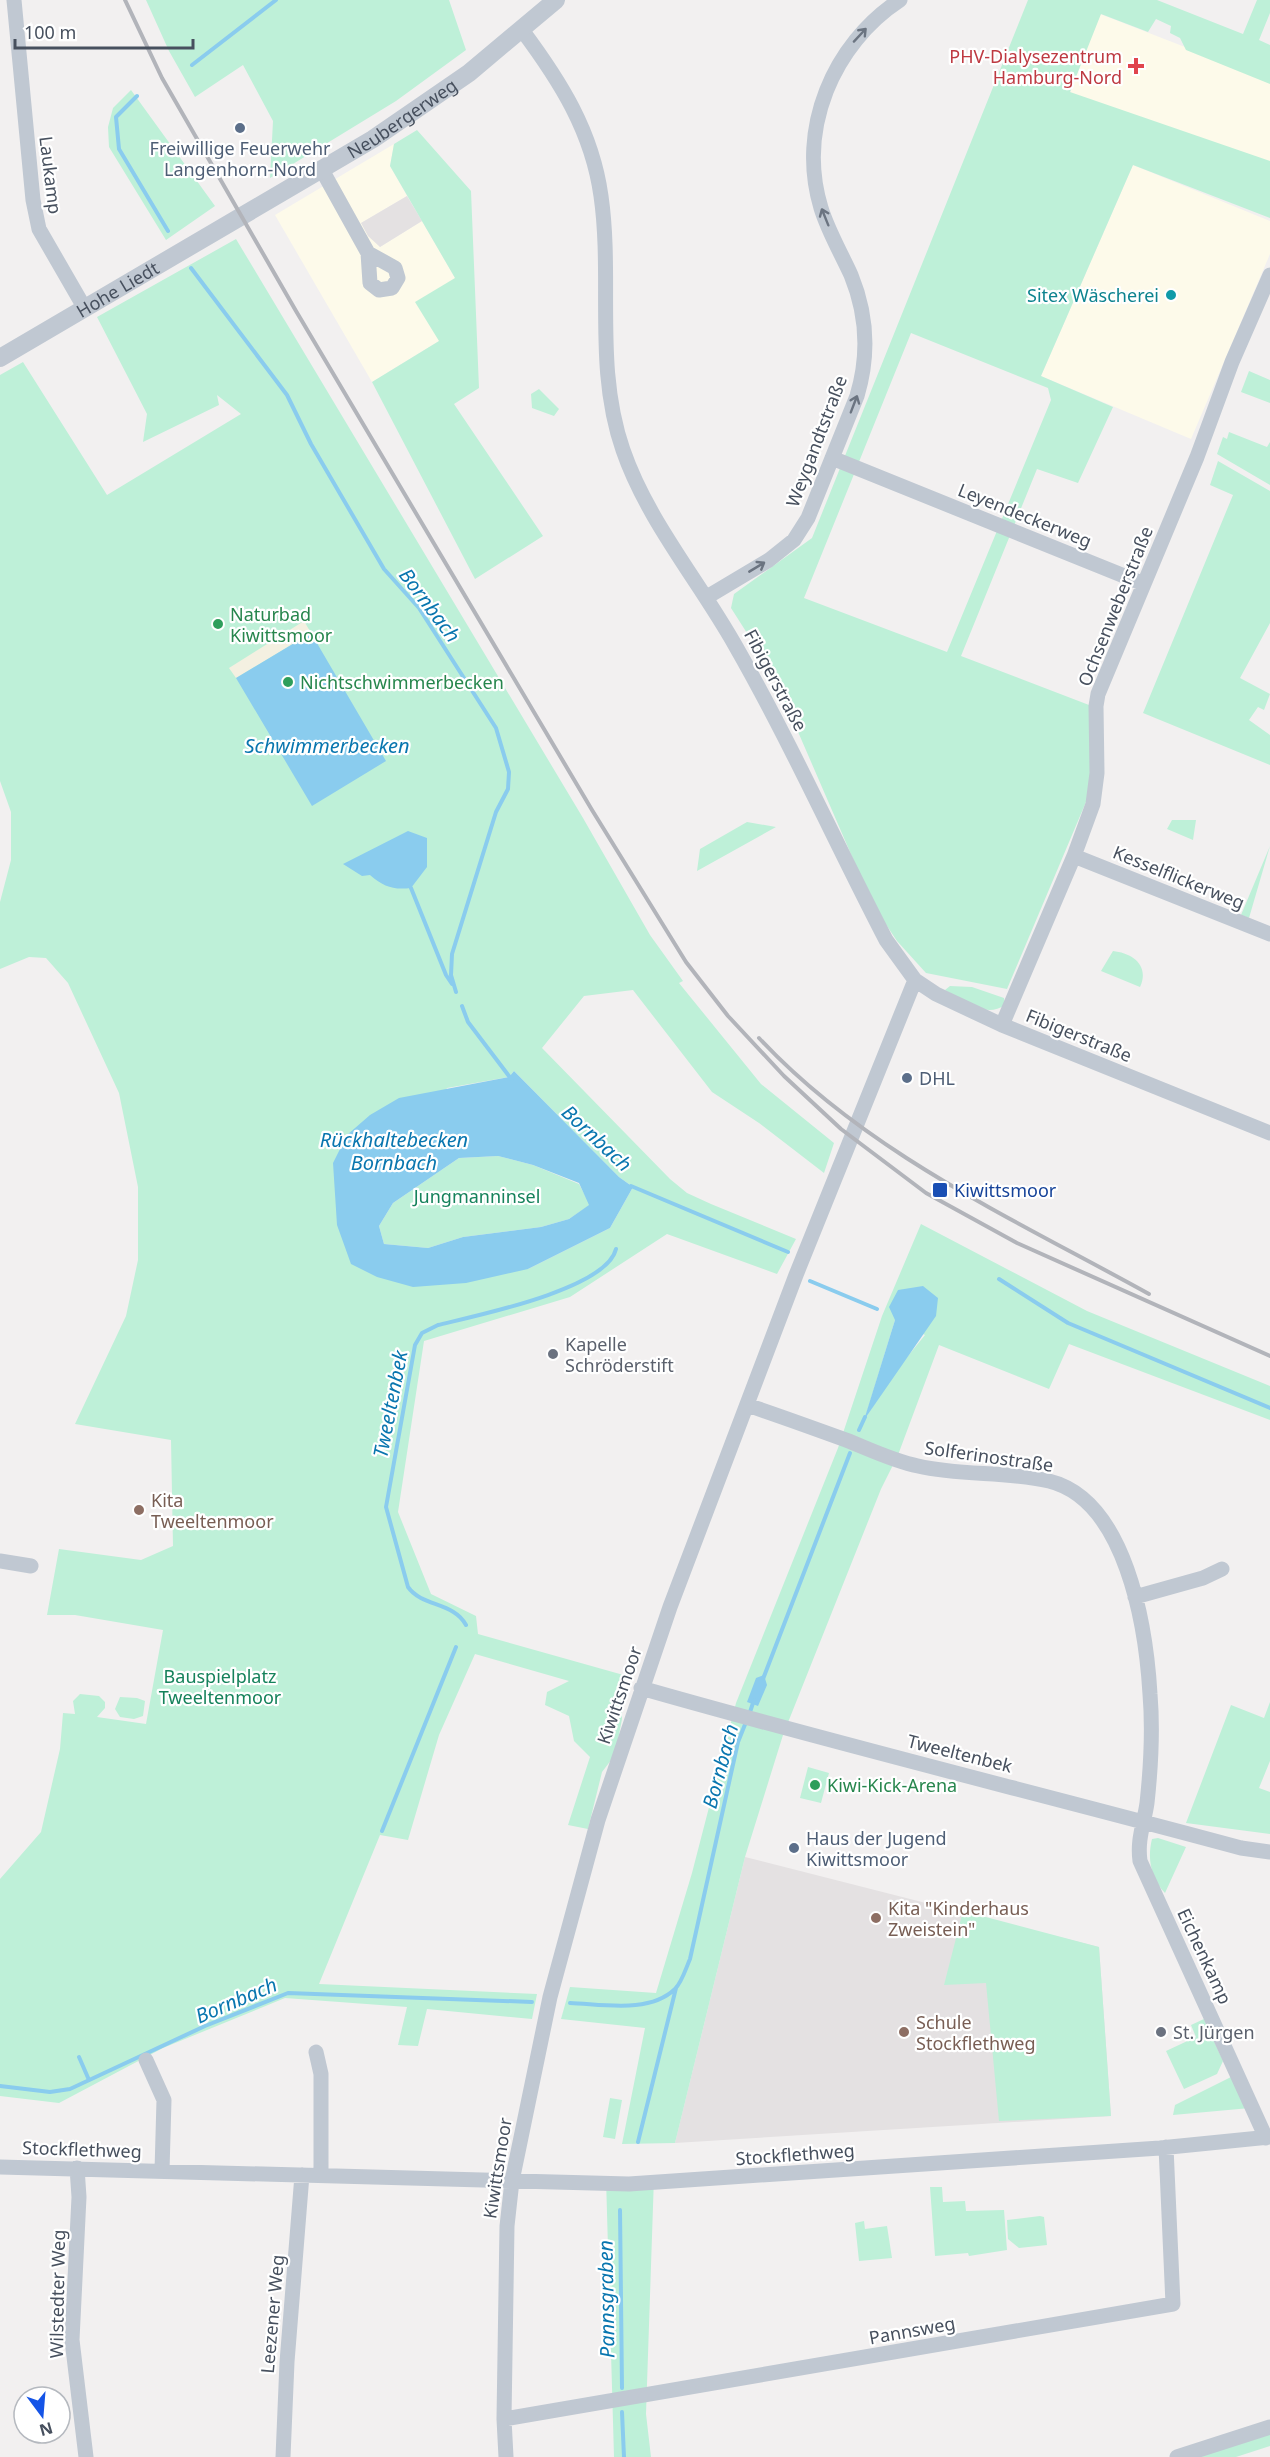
<svg xmlns="http://www.w3.org/2000/svg" width="1270" height="2457" viewBox="0 0 1270 2457" font-family="'Noto Sans',sans-serif">
<rect width="100%" height="100%" fill="#f2f0f0"/>
<path fill="#fdfaea" d="M 1100,14 L 1270,80 L 1270,168 L 1070,93 Z
M 394,144 L 390,166 L 407,196 L 361,223 L 380,247 L 422,221 L 455,278 L 439,341 L 372,382 L 275,215 Z
M 1133,165 L 1270,221 L 1270,254 L 1191,439 L 1041,376 Z"/>
<path fill="#e4e1e2" d="M 407,196 L 422,221 L 380,247 L 368,236 L 361,223 Z
M 745,1857 L 1099,1947 L 1111,2116 L 675,2143 Z"/>
<path fill="#bef0d8" fill-rule="evenodd" d="M 146,0 L 449,0 L 466,50 L 396,101 L 270,178 L 273,121 L 243,65 L 195,97 L 169,51 Z
M 1028,0 L 1157,0 L 1243,34 L 1257,0 L 1270,0 L 1270,13 L 1259,40 L 1270,45 L 1270,84 L 1186,50 L 1180,38 L 1170,33 L 1171,26 L 1156,19 L 1148,32 L 1101,14 L 1070,92 L 1270,161 L 1270,218 L 1133,165 L 1041,376 L 1113,407 L 1078,483 L 1037,469 L 961,656 L 1089,705 L 1091,790 L 1007,989 L 926,973 L 897,941 L 873,905 L 773,674 L 731,608 L 734,594 L 812,538 ZM 911,333 L 1048,388 L 1051,400 L 947,652 L 804,598 Z
M 131,90 L 215,206 L 166,240 L 109,147 L 108,127 L 113,108 Z
M 417,130 L 471,191 L 479,388 L 454,404 L 543,536 L 475,579 L 372,382 L 439,341 L 415,302 L 455,278 L 390,166 L 394,144 Z
M 236,239 L 583,818 L 650,935 L 683,981 L 679,983 L 761,1084 L 834,1143 L 824,1173 L 759,1123 L 712,1092 L 633,990 L 584,996 L 542,1048 L 670,1179 L 687,1193 L 711,1204 L 796,1239 L 777,1274 L 667,1234 L 570,1297 L 424,1341 L 398,1512 L 431,1594 L 476,1616 L 478,1634 L 627,1676 L 621,1691 L 622,1719 L 615,1755 L 602,1772 L 588,1829 L 568,1825 L 590,1757 L 574,1741 L 569,1716 L 545,1705 L 547,1692 L 569,1681 L 475,1654 L 439,1735 L 408,1840 L 380,1835 L 319,1984 L 537,1994 L 532,2019 L 427,2009 L 418,2046 L 398,2045 L 407,2007 L 285,1998 L 163,2048 L 59,2103 L 0,2096 L 0,1879 L 41,1832 L 60,1749 L 63,1713 L 75,1714 L 73,1701 L 80,1694 L 99,1696 L 105,1702 L 105,1708 L 97,1717 L 146,1724 L 163,1630 L 75,1615 L 47,1615 L 59,1549 L 141,1560 L 173,1546 L 171,1440 L 75,1424 L 126,1316 L 138,1260 L 138,1187 L 119,1093 L 68,983 L 46,958 L 29,957 L 0,969 L 0,902 L 11,860 L 11,812 L 0,781 L 0,375 L 23,362 L 107,495 L 241,414 L 217,395 L 219,405 L 143,442 L 147,414 L 97,317 ZM 514,1071 L 619,1177 L 633,1187 L 610,1228 L 528,1269 L 351,1264 L 447,1088 L 509,1077 Z
M 1249,371 L 1270,380 L 1270,403 L 1241,392 Z
M 539,389 L 559,409 L 554,416 L 532,408 L 531,394 Z
M 1229,432 L 1267,447 L 1270,442 L 1270,485 L 1217,454 L 1223,437 L 1227,439 Z
M 1218,461 L 1270,491 L 1270,623 L 1240,678 L 1270,694 L 1264,710 L 1258,707 L 1249,720 L 1270,735 L 1270,765 L 1143,713 L 1233,495 L 1210,485 Z
M 1172,820 L 1196,820 L 1193,840 L 1167,829 Z
M 747,822 L 776,827 L 697,871 L 700,849 Z
M 1270,846 L 1249,918 L 1241,915 Z
M 1113,951 C 1132,953 1150,965 1140,987 L 1101,971 Z
M 950,986 L 972,987 L 1004,998 L 1005,1005 C 985,1019 963,1000 945,990 Z
M 498,1156 L 533,1165 L 579,1184 L 590,1205 L 569,1219 L 541,1227 L 463,1237 L 428,1248 L 384,1244 L 379,1226 L 393,1203 L 459,1158 Z
M 921,1224 L 1087,1311 L 1270,1386 L 1270,1420 L 1069,1344 L 1049,1389 L 939,1345 L 898,1455 L 881,1489 L 783,1735 L 745,1857 L 675,2143 L 622,2144 L 645,2028 L 561,2019 L 570,1987 L 656,1993 L 692,1873 L 736,1703 L 838,1448 L 882,1316 ZM 895,1320 L 925,1335 L 899,1367 L 865,1418 Z
M 120,1697 L 137,1698 L 145,1701 L 143,1716 L 134,1719 L 120,1717 L 115,1709 Z
M 1270,1702 L 1270,1761 L 1259,1788 L 1270,1792 L 1270,1834 L 1186,1823 L 1231,1705 L 1264,1718 Z
M 808,1767 L 829,1773 L 821,1803 L 800,1798 Z
M 1158,1838 L 1186,1847 L 1165,1893 C 1151,1878 1147,1859 1152,1839 Z
M 963,1911 L 1099,1947 L 1111,2116 L 999,2121 L 986,1983 L 944,1985 Z
M 1204,2019 L 1223,2061 L 1217,2074 L 1184,2089 L 1166,2051 L 1196,2037 L 1191,2025 Z
M 1233,2076 L 1250,2108 L 1173,2115 L 1175,2105 Z
M 610,2098 L 622,2100 L 615,2139 L 603,2137 Z
M 654,2177 L 646,2414 L 651,2457 L 614,2457 L 606,2178 Z
M 930,2187 L 942,2187 L 943,2202 L 965,2201 L 966,2211 L 1004,2210 L 1007,2250 L 969,2256 L 968,2253 L 935,2256 Z
M 1040,2216 L 1044,2217 L 1047,2245 L 1019,2248 L 1008,2239 L 1007,2220 Z
M 864,2221 L 865,2229 L 887,2226 L 892,2258 L 859,2261 L 855,2223 Z
M 1270,2431 L 1270,2446 L 1236,2457 L 1187,2457 Z"/>
<path fill="#f4f0e1" d="M 304,621 L 311,633 L 236,678 L 229,668 Z"/>
<path fill="#8accee" fill-rule="evenodd" d="M 311,633 L 386,761 L 312,806 L 236,678 Z
M 408,831 L 427,838 L 427,867 L 411,888 C 393,890 384,887 370,875 L 362,876 L 343,864 Z
M 514,1071 L 619,1177 L 633,1187 L 610,1228 L 528,1269 L 466,1283 L 413,1287 L 377,1277 L 351,1264 L 337,1225 L 333,1163 L 347,1135 L 370,1115 L 399,1098 L 509,1077 ZM 498,1156 L 533,1165 L 579,1183 L 589,1205 L 569,1219 L 541,1227 L 463,1237 L 428,1248 L 384,1244 L 379,1226 L 393,1203 L 459,1158 Z
M 923,1286 L 938,1298 L 936,1316 L 864,1420 L 895,1320 L 889,1307 L 898,1290 Z
M 764,1675 L 767,1685 L 758,1706 L 747,1702 L 756,1678 Z"/>
<g fill="none" stroke-linecap="round" stroke-linejoin="round">
<path stroke="#8accee" stroke-width="4" d="M 192,65 L 276,0
M 137,96 L 116,117 L 119,149 L 168,231
M 191,268 L 287,395 L 311,444 L 384,569 L 419,608 L 496,728 L 509,772 L 508,789 L 496,812 L 452,954 L 451,975 L 456,992
M 411,888 L 446,975 L 452,984
M 462,1006 L 468,1022 L 512,1080
M 631,1186 L 788,1252
M 999,1279 L 1068,1323 L 1270,1408
M 810,1281 L 877,1309
M 859,1430 L 865,1417
M 466,1625 C 454,1602 422,1607 408,1587 L 386,1507 L 415,1345 L 422,1333 L 438,1325 C 475,1316 607,1289 616,1249
M 763,1679 L 850,1453
M 749,1715 L 754,1700
M 382,1831 L 456,1647
M 570,2003 C 602,2004 649,2014 675,1989 C 682,1982 686,1968 690,1959 L 738,1742 L 746,1722
M 79,2057 L 89,2080
M 0,2086 L 50,2092 L 70,2089 L 205,2026 L 288,1993 L 532,2002
M 638,2142 L 676,1988
M 620,2210 L 622,2388
M 622,2412 L 624,2457"/>
<path stroke="#c0c8d2" stroke-width="15" d="M 14,0 L 33,200 L 39,229 L 84,307
M 522,30 C 560,81 592,131 601,196 C 613,280 594,367 623,450 C 647,520 699,581 735,645 C 790,741 835,842 886,940 L 915,980 L 936,994 L 1002,1025 L 1270,1133
M 322,170 L 368,253 L 370,283 L 379,290 L 392,288 L 398,278 L 395,268 L 368,253
M 832,458 L 1144,584
M 707,597 L 769,560 L 794,540 L 808,518 L 857,396 C 869,356 867,314 851,275 C 841,253 828,231 821,208 C 797,129 833,44 900,0
M 1074,856 L 1270,934
M 1002,1025 L 1074,856 L 1093,804 L 1097,773 L 1096,706 L 1098,694 L 1197,457 L 1232,362 L 1270,275
M 747,1405 C 780,1416 813,1428 846,1440 C 869,1449 893,1461 918,1466 C 961,1476 1007,1471 1049,1481 C 1126,1500 1146,1626 1150,1694 C 1153,1730 1151,1766 1147,1803 C 1144,1824 1137,1839 1140,1861 L 1266,2138
M 0,1561 L 31,1566
M 1135,1597 L 1203,1578 L 1222,1569
M 641,1688 C 840,1745 1041,1794 1241,1848 L 1270,1852
M 316,2052 L 321,2074 L 321,2176
M 146,2060 L 164,2100 L 162,2171
M 0,2167 L 629,2184 L 1160,2148 L 1270,2137
M 77,2168 L 79,2197 L 72,2340 L 86,2457
M 504,2419 L 1173,2304 L 1166,2147
M 283,2457 L 287,2362 L 302,2175
M 506,2457 L 504,2419 L 507,2226 L 512,2181 L 550,1997 L 598,1820 L 670,1607 L 796,1275 L 915,980
M 1177,2457 L 1270,2427"/>
<path stroke="#c0c8d2" stroke-width="18" id="s1" d="M 0,358 L 373,139 L 469,73 L 556,0"/>
<path stroke="#b2b4ba" stroke-width="4" d="M 125,0 L 162,78 L 296,311 L 592,810 L 686,962 L 728,1016 L 784,1076 L 841,1129 L 926,1193 L 1017,1243 L 1270,1356
M 759,1038 C 866,1153 1014,1219 1149,1294"/>
</g>
<defs><path id="oneway-shaft" d="M-6 0H5M1.5-3L5.5 0L1.5 3" fill="none" stroke-width="1.6" stroke-linecap="round" stroke-linejoin="round" transform="scale(1.5)"/></defs>
<g stroke="#6b7481">
<use href="#oneway-shaft" transform="translate(860 35) rotate(-47)"/>
<use href="#oneway-shaft" transform="translate(825 217) rotate(-112)"/>
<use href="#oneway-shaft" transform="translate(854 404) rotate(-69)"/>
<use href="#oneway-shaft" transform="translate(757 567) rotate(-31)"/>
</g>
<path fill="#e0444e" stroke="#fff" stroke-width="2" d="M1133 57h6v6h6v6h-6v6h-6v-6h-6v-6h6z"/>
<g fill="#5c6f8a" stroke="#fff" stroke-width="2">
<circle cx="240" cy="128" r="6"/>
<circle cx="907" cy="1078" r="6"/>
<circle cx="794" cy="1848" r="6"/>
</g>
<circle fill="#0f9aa8" stroke="#fff" stroke-width="2" cx="1171" cy="295" r="6"/>
<g fill="#2e9e5b" stroke="#fff" stroke-width="2">
<circle cx="218" cy="624" r="6"/>
<circle cx="288" cy="682" r="6"/>
<circle cx="815" cy="1785" r="6"/>
</g>
<rect fill="#1a4fb4" stroke="#fff" stroke-width="2" x="932" y="1182" width="16" height="16" rx="3"/>
<g fill="#6b7280" stroke="#fff" stroke-width="2">
<circle cx="553" cy="1354" r="6"/>
<circle cx="1161" cy="2032" r="6"/>
</g>
<g fill="#8d6e63" stroke="#fff" stroke-width="2">
<circle cx="139" cy="1510" r="6"/>
<circle cx="876" cy="1918" r="6"/>
<circle cx="904" cy="2032" r="6"/>
</g>
<g text-anchor="middle" dominant-baseline="central" stroke-width="4.5" stroke-linejoin="round" paint-order="stroke">
<g font-size="18" fill="#be3a42" stroke="#fff" text-anchor="end">
<text x="1122" y="56">PHV-Dialysezentrum<tspan x="1122" dy="21">Hamburg-Nord</tspan></text>
</g>
<g font-size="18" fill="#47505e" stroke="#fff">
<text stroke="none"><textPath href="#s1" startOffset="468">Neubergerweg</textPath></text>
<text transform="translate(51 175) rotate(83)">Laukamp</text>
<text stroke="none"><textPath href="#s1" startOffset="136">Hohe Liedt</textPath></text>
<text transform="translate(816 441) rotate(-69)">Weygandtstraße</text>
<text transform="translate(1025 515) rotate(22)">Leyendeckerweg</text>
<text transform="translate(1115 606) rotate(-68)">Ochsenweberstraße</text>
<text transform="translate(776 680) rotate(62)">Fibigerstraße</text>
<text transform="translate(1179 877) rotate(22)">Kesselflickerweg</text>
<text transform="translate(1079 1035) rotate(22)">Fibigerstraße</text>
<text transform="translate(989 1456) rotate(8)">Solferinostraße</text>
<text transform="translate(619 1695) rotate(-71)">Kiwittsmoor</text>
<text transform="translate(960 1753) rotate(14)">Tweeltenbek</text>
<text transform="translate(1205 1956) rotate(65)">Eichenkamp</text>
<text transform="translate(82 2149) rotate(2)">Stockflethweg</text>
<text transform="translate(795 2154) rotate(-4)">Stockflethweg</text>
<text transform="translate(497 2168) rotate(-81)">Kiwittsmoor</text>
<text transform="translate(57 2294) rotate(-89)">Wilstedter Weg</text>
<text transform="translate(272 2314) rotate(-85)">Leezener Weg</text>
<text transform="translate(912 2330) rotate(-10)">Pannsweg</text>
</g>
<g font-size="18" fill="#4e5e75" stroke="#fff" text-anchor="start">
<text x="240" y="148" text-anchor="middle">Freiwillige Feuerwehr<tspan x="240" dy="21">Langenhorn-Nord</tspan></text>
<text x="919" y="1078">DHL</text>
<text x="806" y="1838">Haus der Jugend<tspan x="806" dy="21">Kiwittsmoor</tspan></text>
</g>
<g font-size="18" fill="#0d838f" stroke="#fff" text-anchor="end">
<text x="1159" y="295">Sitex Wäscherei</text>
</g>
<g font-size="18" fill="#27864d" stroke="#fff" text-anchor="start">
<text x="230" y="614">Naturbad<tspan x="230" dy="21">Kiwittsmoor</tspan></text>
<text x="300" y="682">Nichtschwimmerbecken</text>
<text x="827" y="1785">Kiwi-Kick-Arena</text>
</g>
<g font-size="18" fill="#164399" stroke="#fff" text-anchor="start">
<text x="954" y="1190">Kiwittsmoor</text>
</g>
<g font-size="18" fill="#15825b" stroke="#fff">
<text x="477" y="1196">Jungmanninsel</text>
<text x="220" y="1676">Bauspielplatz<tspan x="220" dy="21">Tweeltenmoor</tspan></text>
</g>
<g font-size="18" fill="#5b616d" stroke="#fff" text-anchor="start">
<text x="565" y="1344">Kapelle<tspan x="565" dy="21">Schröderstift</tspan></text>
<text x="1173" y="2032">St. Jürgen</text>
</g>
<g font-size="18" fill="#785e54" stroke="#fff" text-anchor="start">
<text x="151" y="1500">Kita<tspan x="151" dy="21">Tweeltenmoor</tspan></text>
<text x="888" y="1908">Kita "Kinderhaus<tspan x="888" dy="21">Zweistein"</tspan></text>
<text x="916" y="2022">Schule<tspan x="916" dy="21">Stockflethweg</tspan></text>
</g>
<g font-size="20" font-style="italic" fill="#0976af" stroke="#fff">
<text transform="translate(430 605) rotate(53)">Bornbach</text>
<text x="327" y="745">Schwimmerbecken</text>
<text transform="translate(597 1138) rotate(43)">Bornbach</text>
<text x="394" y="1139">Rückhaltebecken<tspan x="394" dy="23">Bornbach</tspan></text>
<text transform="translate(390 1404) rotate(-79)">Tweeltenbek</text>
<text transform="translate(720 1766) rotate(-75)">Bornbach</text>
<text transform="translate(236 2000) rotate(-23)">Bornbach</text>
<text transform="translate(606 2299) rotate(-91)">Pannsgraben</text>
</g>
</g>
<g transform="translate(42 2415) rotate(164)"><circle r="28" fill="#ffffff" stroke="#b5b9bf" stroke-width="1.5"/>
<path d="M0-4.5L10 22L0 15L-10 22Z" fill="#1554e7"/>
<text y="-9" font-size="16" font-weight="bold" text-anchor="middle" fill="#47505e">N</text>
</g>
<path d="M15 39v9h178v-9" fill="none" stroke="#47505e" stroke-width="3"/>
<text x="24" y="39" font-size="18" fill="#47505e" stroke="#ffffff" stroke-width="4.5" paint-order="stroke">100 m</text>
</svg>
